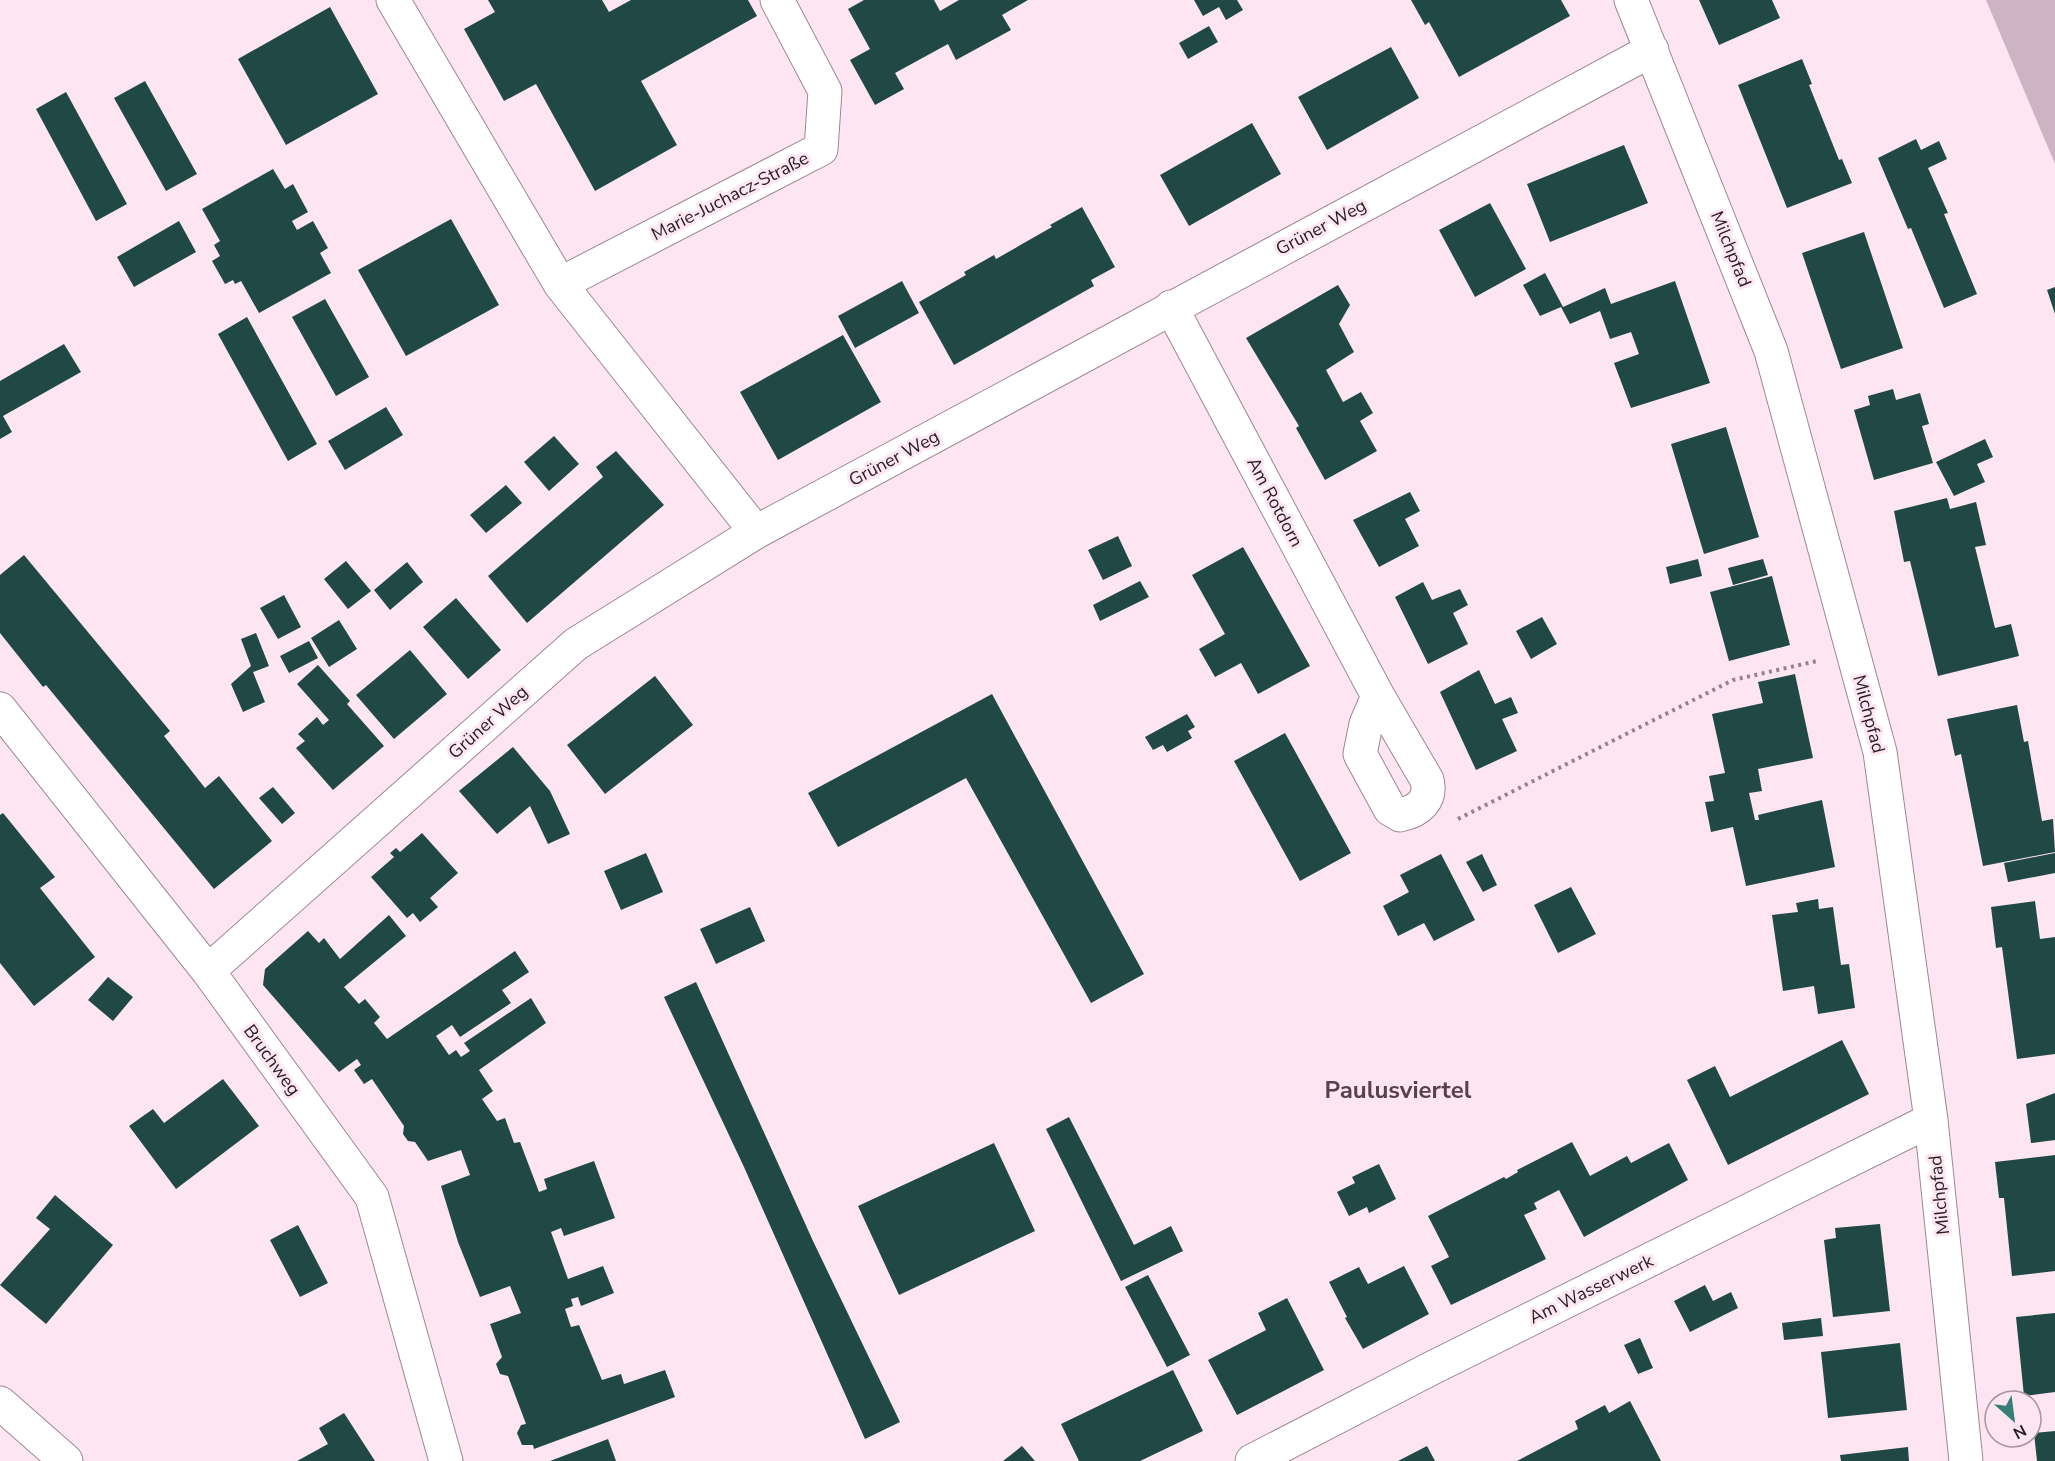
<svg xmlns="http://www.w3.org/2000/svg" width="2055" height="1461" viewBox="0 0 2055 1461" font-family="'Nunito Sans',sans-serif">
<rect width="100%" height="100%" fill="#fde6f2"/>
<path fill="#ceb4c2" d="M 1986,0 L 2055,0 L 2055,164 Z"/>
<path fill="#204844" d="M 488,0 L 602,0 L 609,12 L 631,0 L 748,0 L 757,16 L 641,81 L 677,145 L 595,191 L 536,84 L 504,101 L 464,29 L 495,12 Z
M 864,0 L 934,0 L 940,11 L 959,0 L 1028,0 L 1002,15 L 1011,30 L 956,60 L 948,44 L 895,73 L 904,89 L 875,105 L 850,60 L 870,49 L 848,9 Z
M 1194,0 L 1237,0 L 1243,10 L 1226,20 L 1219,7 L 1203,16 Z
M 1411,0 L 1561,0 L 1570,16 L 1459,77 L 1429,22 L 1425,25 Z
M 1699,0 L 1772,0 L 1780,18 L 1719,45 Z
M 330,7 L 378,94 L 286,145 L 238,59 Z
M 1209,26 L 1218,42 L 1188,59 L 1179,43 Z
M 1391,47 L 1419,98 L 1327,150 L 1298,97 Z
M 1802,59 L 1812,84 L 1809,85 L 1839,160 L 1842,159 L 1852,183 L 1787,208 L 1738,85 Z
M 145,81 L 197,174 L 166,191 L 114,98 Z
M 66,92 L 127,204 L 96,221 L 36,109 Z
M 1252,123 L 1281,174 L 1189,226 L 1160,175 Z
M 1916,139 L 1921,150 L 1939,141 L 1947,159 L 1928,168 L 1948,213 L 1944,214 L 1977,294 L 1944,308 L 1911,228 L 1908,229 L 1878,158 Z
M 1624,145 L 1648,203 L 1550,242 L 1527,184 Z
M 273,169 L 285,189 L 293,184 L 308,212 L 292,221 L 297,230 L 313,221 L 328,248 L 320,253 L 331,273 L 259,313 L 241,281 L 235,284 L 233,280 L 225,284 L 212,261 L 220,256 L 214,245 L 220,241 L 202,209 Z
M 1490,203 L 1526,269 L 1475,297 L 1439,230 Z
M 1082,207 L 1115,267 L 1091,280 L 1094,286 L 954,365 L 919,302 L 966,275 L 964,272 L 994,255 L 996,259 L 1052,227 L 1050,225 Z
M 451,219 L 499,305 L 406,356 L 358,270 Z
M 179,221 L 196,252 L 134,287 L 117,257 Z
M 1864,232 L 1903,348 L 1841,369 L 1802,253 Z
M 1545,273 L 1563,307 L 1605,288 L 1611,304 L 1675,281 L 1710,383 L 1631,408 L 1614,363 L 1639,354 L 1631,332 L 1610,339 L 1600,311 L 1570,324 L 1561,307 L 1540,316 L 1523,285 Z
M 902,281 L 919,313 L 855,348 L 838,316 Z
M 1338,285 L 1350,305 L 1339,324 L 1354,352 L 1326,370 L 1343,402 L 1361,392 L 1373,413 L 1360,421 L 1377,451 L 1325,480 L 1296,428 L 1299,426 L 1246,338 Z
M 2055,287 L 2055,314 L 2047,290 Z
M 325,299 L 369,377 L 336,396 L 292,317 Z
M 247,317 L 317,444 L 288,461 L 218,334 Z
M 843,335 L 881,402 L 778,460 L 740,392 Z
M 64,344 L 81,372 L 3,416 L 12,432 L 0,439 L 0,381 Z
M 1893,389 L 1896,400 L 1920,393 L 1929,424 L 1922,426 L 1933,463 L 1874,480 L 1854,410 L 1870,405 L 1868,396 Z
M 386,407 L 403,435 L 345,470 L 328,441 Z
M 1726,427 L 1759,537 L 1704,554 L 1671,444 Z
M 554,436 L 579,464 L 549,491 L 524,462 Z
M 1985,439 L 1993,457 L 1977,464 L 1985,482 L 1954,496 L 1936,462 Z
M 616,451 L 664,505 L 527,623 L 488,576 L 603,477 L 596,467 Z
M 506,485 L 522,503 L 486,533 L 470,515 Z
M 1410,492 L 1420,511 L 1405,519 L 1419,546 L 1379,567 L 1353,520 Z
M 1947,498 L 1950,509 L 1976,502 L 1986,545 L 1975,547 L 1995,628 L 2011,624 L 2019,656 L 1938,676 L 1910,561 L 1904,562 L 1894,511 Z
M 1118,536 L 1132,566 L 1103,580 L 1088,550 Z
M 1243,547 L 1310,666 L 1258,694 L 1241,663 L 1215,677 L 1199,649 L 1225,634 L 1192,575 Z
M 24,555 L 170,731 L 164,736 L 205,788 L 219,776 L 272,841 L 214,889 L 46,685 L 43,687 L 0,633 L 0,575 Z
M 1698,559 L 1702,576 L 1670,584 L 1666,567 Z
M 1763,559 L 1768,575 L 1733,585 L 1728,568 Z
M 346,561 L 371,591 L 348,609 L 324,579 Z
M 407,562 L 423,582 L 390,610 L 374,590 Z
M 1772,576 L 1790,645 L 1729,661 L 1710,592 Z
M 1140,581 L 1149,597 L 1100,621 L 1093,605 Z
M 1423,582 L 1432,600 L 1460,589 L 1468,605 L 1453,613 L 1468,644 L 1428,664 L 1395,597 Z
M 284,595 L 301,627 L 278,639 L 260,608 Z
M 456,598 L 501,650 L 468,679 L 423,627 Z
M 1542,617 L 1557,644 L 1531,659 L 1516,631 Z
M 339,620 L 357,649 L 329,667 L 311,638 Z
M 256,633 L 269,666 L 253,672 L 265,702 L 243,712 L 231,684 L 251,666 L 241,639 Z
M 309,641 L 318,658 L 289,673 L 280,656 Z
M 410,650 L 447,694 L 394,739 L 356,695 Z
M 318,665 L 350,701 L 347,704 L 384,746 L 333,790 L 296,748 L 305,741 L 298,734 L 317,717 L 323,725 L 329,720 L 297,684 Z
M 1479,670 L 1495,704 L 1511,697 L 1518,713 L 1502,719 L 1517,751 L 1476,770 L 1440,692 Z
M 1795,674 L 1813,758 L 1758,769 L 1762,791 L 1749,793 L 1755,820 L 1759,820 L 1758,815 L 1822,800 L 1835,867 L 1746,886 L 1733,827 L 1711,832 L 1705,802 L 1714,801 L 1709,776 L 1725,773 L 1712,714 L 1763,703 L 1758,682 Z
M 655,676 L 693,725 L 605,794 L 567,745 Z
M 992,694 L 1144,974 L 1091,1003 L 966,778 L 838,847 L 808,793 Z
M 2017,705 L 2024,742 L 2028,741 L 2042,821 L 2053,819 L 2055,852 L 1983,866 L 1961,754 L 1955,756 L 1947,719 Z
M 1187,714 L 1195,727 L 1188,731 L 1192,738 L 1167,752 L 1163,745 L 1153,750 L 1145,737 Z
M 1285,733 L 1351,853 L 1300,881 L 1234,761 Z
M 513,747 L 550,791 L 570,834 L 548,844 L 530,806 L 497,834 L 459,791 Z
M 273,787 L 295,813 L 282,824 L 259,798 Z
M 3,813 L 55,877 L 40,888 L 95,957 L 34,1006 L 0,963 L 0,815 Z
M 422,833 L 458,873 L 430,898 L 438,907 L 420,922 L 413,913 L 407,918 L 371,877 L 394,857 L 390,853 L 396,848 L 400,852 Z
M 646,853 L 663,892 L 621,910 L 604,871 Z
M 2055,853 L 2055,873 L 2008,882 L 2004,863 Z
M 1441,854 L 1475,920 L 1434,941 L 1424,923 L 1398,936 L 1383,906 L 1409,892 L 1400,875 Z
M 1482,854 L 1497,885 L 1483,892 L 1466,862 Z
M 1571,887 L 1596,934 L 1558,953 L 1534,905 Z
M 1818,899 L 1819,909 L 1833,907 L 1841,965 L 1849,964 L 1855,1008 L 1818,1014 L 1814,986 L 1783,991 L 1772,915 L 1798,912 L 1796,903 Z
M 2035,901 L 2040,939 L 2055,937 L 2055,1054 L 2017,1059 L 2002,947 L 1996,948 L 1991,907 Z
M 750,907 L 765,941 L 716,964 L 700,929 Z
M 389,915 L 406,936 L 344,987 L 359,1004 L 365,999 L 380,1017 L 374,1023 L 387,1039 L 515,951 L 529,972 L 502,990 L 511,1003 L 460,1037 L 452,1025 L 436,1036 L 449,1055 L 456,1050 L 461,1057 L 470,1051 L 464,1043 L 531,998 L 546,1023 L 479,1070 L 493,1091 L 482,1099 L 497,1121 L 505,1118 L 514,1143 L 520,1142 L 539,1192 L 547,1189 L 544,1179 L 594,1161 L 615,1218 L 564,1236 L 561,1228 L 551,1232 L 568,1279 L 603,1266 L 614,1293 L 581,1306 L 578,1297 L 571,1299 L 573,1306 L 565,1309 L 571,1327 L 579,1325 L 602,1380 L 621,1374 L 624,1384 L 665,1370 L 675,1397 L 534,1449 L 533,1445 L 522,1445 L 517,1433 L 521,1425 L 526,1424 L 508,1376 L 500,1374 L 496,1364 L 502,1357 L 490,1324 L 521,1313 L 510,1286 L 480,1297 L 458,1242 L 441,1186 L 470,1175 L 461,1150 L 428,1161 L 415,1142 L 408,1141 L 403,1134 L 404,1126 L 372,1079 L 364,1084 L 354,1070 L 361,1065 L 357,1059 L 339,1072 L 263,985 L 265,969 L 308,931 L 319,943 L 324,938 L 340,959 Z
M 108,977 L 133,997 L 113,1021 L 88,1000 Z
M 696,982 L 813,1241 L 900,1422 L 865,1439 L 744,1167 L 664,997 Z
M 1842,1040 L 1869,1094 L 1728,1165 L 1687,1080 L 1715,1066 L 1730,1097 Z
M 223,1079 L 259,1126 L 176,1189 L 129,1126 L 153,1109 L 164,1123 Z
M 2055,1093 L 2055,1140 L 2031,1143 L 2026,1104 Z
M 1069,1117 L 1134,1245 L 1171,1226 L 1183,1251 L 1121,1281 L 1046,1129 Z
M 1572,1142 L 1590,1176 L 1627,1156 L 1631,1163 L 1669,1143 L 1688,1180 L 1584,1237 L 1559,1190 L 1534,1203 L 1537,1209 L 1524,1215 L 1546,1259 L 1451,1305 L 1431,1266 L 1449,1257 L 1428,1216 L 1504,1177 L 1506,1179 L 1518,1172 L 1517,1170 Z
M 994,1143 L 1035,1231 L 899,1295 L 858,1206 Z
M 2055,1155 L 2055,1271 L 2012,1276 L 2004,1198 L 1999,1198 L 1995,1162 Z
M 1379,1164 L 1396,1199 L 1369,1213 L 1367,1207 L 1349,1216 L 1337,1192 L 1355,1183 L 1352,1177 Z
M 55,1195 L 113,1245 L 46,1324 L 0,1285 L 50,1229 L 36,1218 Z
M 1880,1224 L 1890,1311 L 1833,1317 L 1824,1240 L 1836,1238 L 1835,1228 Z
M 298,1225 L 328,1283 L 300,1297 L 270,1240 Z
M 1404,1266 L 1429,1314 L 1363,1349 L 1345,1318 L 1347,1317 L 1329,1282 L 1359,1267 L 1368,1284 Z
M 1148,1275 L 1190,1355 L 1167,1367 L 1125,1287 Z
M 1705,1285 L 1713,1301 L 1731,1292 L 1738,1308 L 1690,1332 L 1674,1301 Z
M 1287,1298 L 1324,1370 L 1237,1415 L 1208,1360 L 1266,1330 L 1258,1313 Z
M 2055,1313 L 2055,1392 L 2024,1396 L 2016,1317 Z
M 1821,1318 L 1823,1336 L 1784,1340 L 1782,1323 Z
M 1640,1338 L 1653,1368 L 1638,1374 L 1624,1345 Z
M 1900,1343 L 1907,1410 L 1828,1418 L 1821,1352 Z
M 1173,1370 L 1203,1431 L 1140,1461 L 1079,1461 L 1061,1424 Z
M 1630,1401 L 1661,1461 L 1517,1461 L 1578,1429 L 1575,1421 L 1605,1405 L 1609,1413 Z
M 344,1413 L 375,1461 L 297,1461 L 328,1444 L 319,1428 Z
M 2055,1431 L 2055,1461 L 2037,1461 L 2034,1433 Z
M 608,1439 L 616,1461 L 550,1461 Z
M 1022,1446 L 1035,1461 L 1003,1461 Z
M 1427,1446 L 1435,1461 L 1398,1461 Z
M 1908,1447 L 1909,1461 L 1841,1461 L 1840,1455 Z"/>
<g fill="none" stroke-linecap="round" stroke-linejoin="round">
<g stroke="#9c8792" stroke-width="35">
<path id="minor" d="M 393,0 L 560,284 L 756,532
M 1631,0 L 1771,351 L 1880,752 L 1931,1120 L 1966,1461
M 560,284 L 821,149 L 825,91 L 777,0
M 1171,307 L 1378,696 L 1427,780 C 1432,800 1419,811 1400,815 L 1390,809 L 1360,754 L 1366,724 L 1378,696
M 0,709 L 208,971 L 372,1197 L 446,1461
M 208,971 L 576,644 L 756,532 L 1652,50
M 1252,1461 L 1432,1368 L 1931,1120"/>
</g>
<g stroke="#9c8792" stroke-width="35">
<path id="major" d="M 0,1403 L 66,1461"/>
</g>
<path stroke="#93838b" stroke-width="4" stroke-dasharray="3 4.5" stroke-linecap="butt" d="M 1458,819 L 1733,680 L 1817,661"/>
<use href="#minor" stroke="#fff" stroke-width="33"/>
<use href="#major" stroke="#fff" stroke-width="33"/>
</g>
<g text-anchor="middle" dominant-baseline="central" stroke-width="6" stroke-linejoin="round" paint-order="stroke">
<g font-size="18" fill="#241c20" stroke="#fde6f2">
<text transform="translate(730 196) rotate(-27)">Marie-Juchacz-Straße</text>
<text transform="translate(1321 227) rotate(-28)">Grüner Weg</text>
<text transform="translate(1731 249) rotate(68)">Milchpfad</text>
<text transform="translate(894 458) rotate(-28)">Grüner Weg</text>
<text transform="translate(1275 502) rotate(62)">Am Rotdorn</text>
<text transform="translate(1869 714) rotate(75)">Milchpfad</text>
<text transform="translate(488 722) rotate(-42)">Grüner Weg</text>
<text transform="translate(272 1060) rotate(54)">Bruchweg</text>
<text transform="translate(1939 1195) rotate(-96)">Milchpfad</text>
<text transform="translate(1591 1289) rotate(-26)">Am Wasserwerk</text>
</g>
<g font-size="24" font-weight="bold" fill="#54424c" stroke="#fde6f2">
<text x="1398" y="1090">Paulusviertel</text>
</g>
</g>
<g transform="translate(2013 1419) rotate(152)"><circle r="28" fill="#fde6f2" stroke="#a6959e" stroke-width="1.5"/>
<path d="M0-4.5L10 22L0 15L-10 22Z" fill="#377e77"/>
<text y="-9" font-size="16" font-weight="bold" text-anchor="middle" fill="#241c20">N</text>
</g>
</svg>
